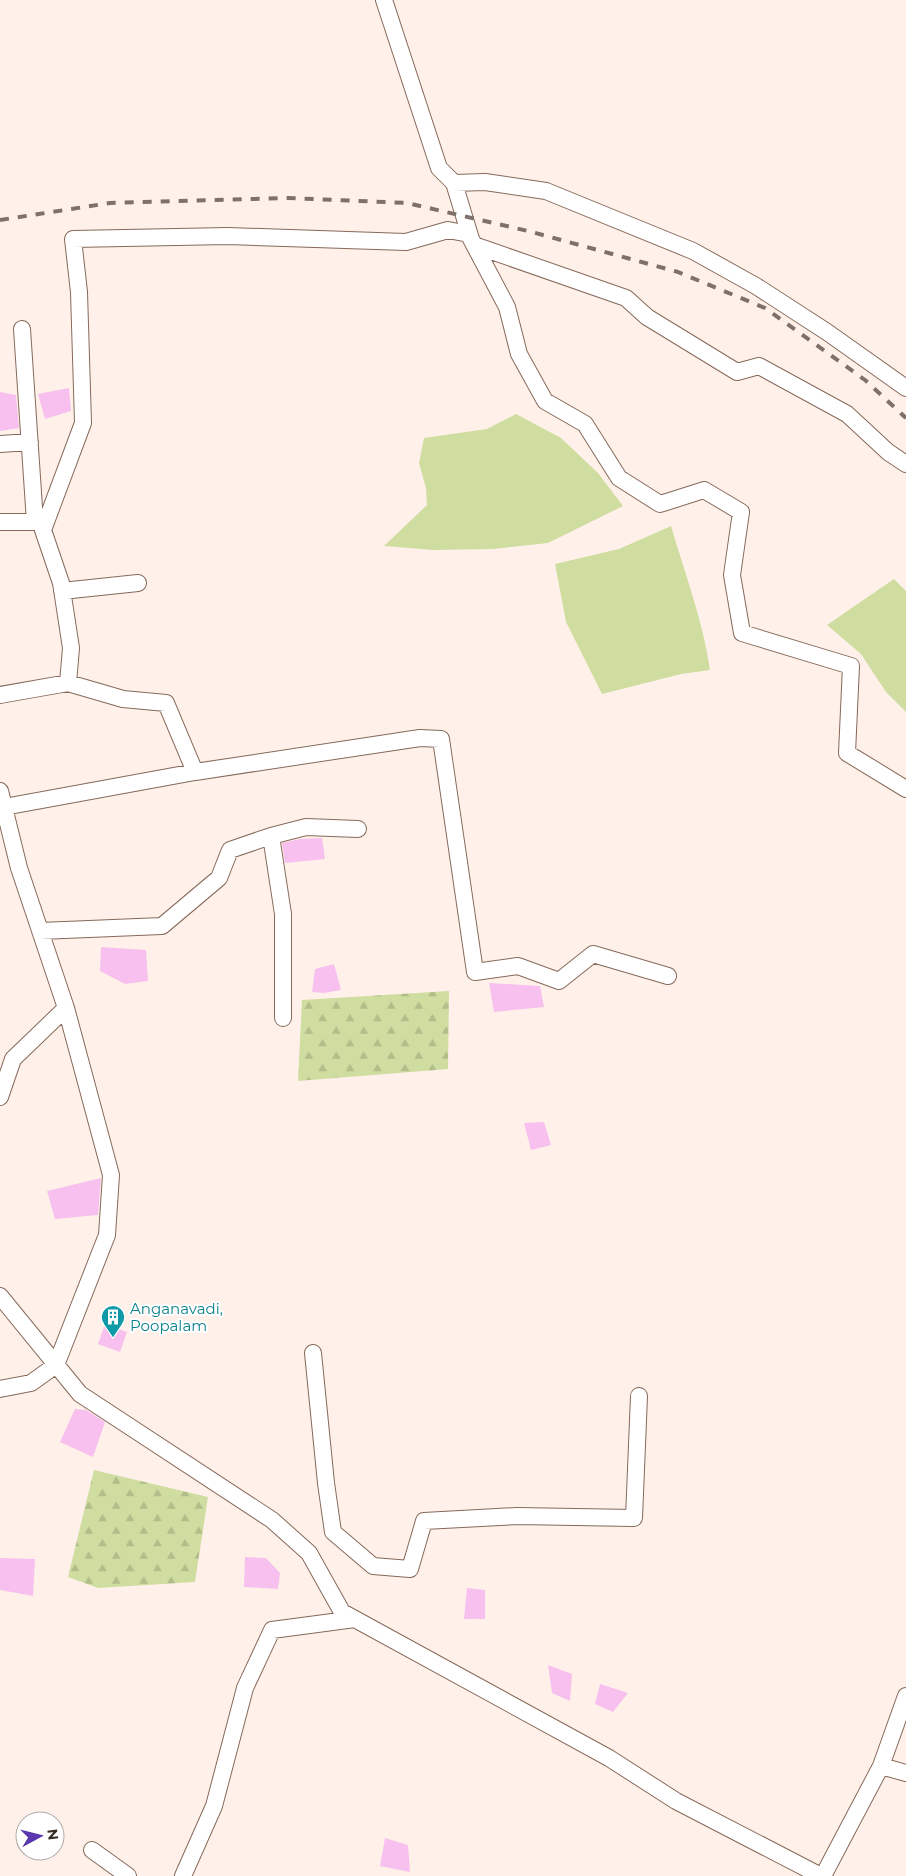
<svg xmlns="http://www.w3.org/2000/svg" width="906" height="1876" viewBox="0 0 906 1876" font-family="Montserrat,sans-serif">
<defs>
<pattern id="forest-firs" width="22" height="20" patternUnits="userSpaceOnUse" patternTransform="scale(1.25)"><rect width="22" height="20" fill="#cfdda0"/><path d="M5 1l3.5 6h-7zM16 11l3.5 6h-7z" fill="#b2be8a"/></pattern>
</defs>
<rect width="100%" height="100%" fill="#fff1ea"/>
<path fill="#cfdda0" d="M 516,414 L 561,438 L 598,473 L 623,506 L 548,543 L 493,549 L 433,550 L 384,546 L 427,505 L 426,488 L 419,463 L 424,438 L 487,429 Z
M 671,526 C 685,574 703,621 710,670 L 681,674 L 602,694 L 566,622 L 555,564 L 619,549 Z
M 894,579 L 906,591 L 906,712 L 886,692 L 861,654 L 827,625 Z"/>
<path fill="url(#forest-firs)" d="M 449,991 L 448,1069 L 298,1081 L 302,1000 Z
M 94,1470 L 208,1497 L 195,1582 L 98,1588 L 68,1577 Z"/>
<path fill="#f7c0ee" d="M 69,388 L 71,411 L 45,419 L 38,394 Z
M 0,392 L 16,395 L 19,428 L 0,431 Z
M 322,838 L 325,859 L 285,863 L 282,843 L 300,839 Z
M 101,947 L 146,950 L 148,981 L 125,984 L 100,971 Z
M 334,964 L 341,990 L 324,993 L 312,992 L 315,969 Z
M 489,983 L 540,986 L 544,1007 L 494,1012 Z
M 544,1122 L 551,1145 L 531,1150 L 524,1123 Z
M 101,1178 L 98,1215 L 55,1219 L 47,1191 Z
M 105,1324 L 127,1332 L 120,1352 L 98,1344 Z
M 75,1409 L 86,1410 L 105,1422 L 93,1457 L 60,1442 Z
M 245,1557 L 266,1558 L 280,1573 L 278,1589 L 244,1587 Z
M 0,1558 L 35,1559 L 33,1596 L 0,1590 Z
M 467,1588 L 485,1590 L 485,1619 L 464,1619 Z
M 548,1665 L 572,1674 L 570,1701 L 552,1693 Z
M 600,1684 L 628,1693 L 613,1712 L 595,1704 Z
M 385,1838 L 408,1845 L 410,1872 L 380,1866 Z"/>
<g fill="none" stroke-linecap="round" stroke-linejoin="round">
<g stroke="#86695a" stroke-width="18">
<path id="street" d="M 384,0 L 439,168 L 454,183 L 471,239 L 507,307 L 519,354 L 545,401 L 585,424 L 619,478 L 660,504 L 704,490 L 741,512 L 732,575 L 742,633 L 851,666 L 847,753 L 906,789
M 454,183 L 485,182 L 546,191 L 693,251 L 756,286 L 827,332 L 906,388
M 474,245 L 626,298 L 647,317 L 737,372 L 759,366 L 847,414 L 888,452 L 906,464
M 22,329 L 35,522
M 0,444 L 30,442
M 0,522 L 46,522
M 62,591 L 138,583
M 68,683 L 71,648 L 61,583 L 43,530 L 83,423 L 79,292 L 73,239 L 228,236 L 406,242 L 448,230 L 469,234
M 0,695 L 68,683 L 123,699 L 166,703 L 195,772
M 0,791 L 19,868 L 66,1008 L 111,1175 L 107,1235 L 56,1365 L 31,1383 L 0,1389
M 4,807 L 195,772 L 420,738 L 441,739 L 475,972 L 518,966 L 559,981 L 593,954 L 668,976
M 271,836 L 306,827 L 358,829
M 40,931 L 162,926 L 219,878 L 230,850 L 271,836 L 283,914 L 283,1018
M 0,1097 L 13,1059 L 66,1008
M 0,1296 L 80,1394 L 272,1520 L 309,1553 L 342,1612 L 609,1758 L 676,1801 L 821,1876
M 313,1353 L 326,1483 L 333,1532 L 373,1566 L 410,1569 L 424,1521 L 517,1516 L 634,1518 L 639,1396
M 881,1766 L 906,1773
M 92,1850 L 128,1876
M 183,1876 L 214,1806 L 245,1688 L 272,1630 L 355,1619
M 823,1876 L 881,1766 L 906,1696"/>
</g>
<use href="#street" stroke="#fff" stroke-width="16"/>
<path stroke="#7e716a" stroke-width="4" stroke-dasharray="9 9" stroke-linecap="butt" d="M 0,220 L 110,203 L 288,198 L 407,203 L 528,231 L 678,272 L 765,308 L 865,380 L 906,418"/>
</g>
<defs>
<g id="building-pin" transform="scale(1.25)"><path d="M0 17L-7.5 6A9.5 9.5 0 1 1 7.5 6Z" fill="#0f9aa8" stroke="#fff"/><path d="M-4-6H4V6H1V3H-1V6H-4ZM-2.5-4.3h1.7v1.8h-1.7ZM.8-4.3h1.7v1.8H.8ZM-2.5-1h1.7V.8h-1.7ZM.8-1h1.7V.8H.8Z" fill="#fff"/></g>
</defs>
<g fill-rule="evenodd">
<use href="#building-pin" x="113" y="1317"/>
</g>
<g text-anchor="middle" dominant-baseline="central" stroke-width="4" stroke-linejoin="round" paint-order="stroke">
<g font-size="15" fill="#0d838f" stroke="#fff" text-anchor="start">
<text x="130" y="1308">Anganavadi,<tspan x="130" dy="17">Poopalam</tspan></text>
</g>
</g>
<g transform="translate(40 1836) rotate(83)"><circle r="24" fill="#ffffff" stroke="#afaaa7"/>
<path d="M0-4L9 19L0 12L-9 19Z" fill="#5b37af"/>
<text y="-8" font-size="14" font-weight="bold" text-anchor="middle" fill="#372b24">N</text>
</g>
</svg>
